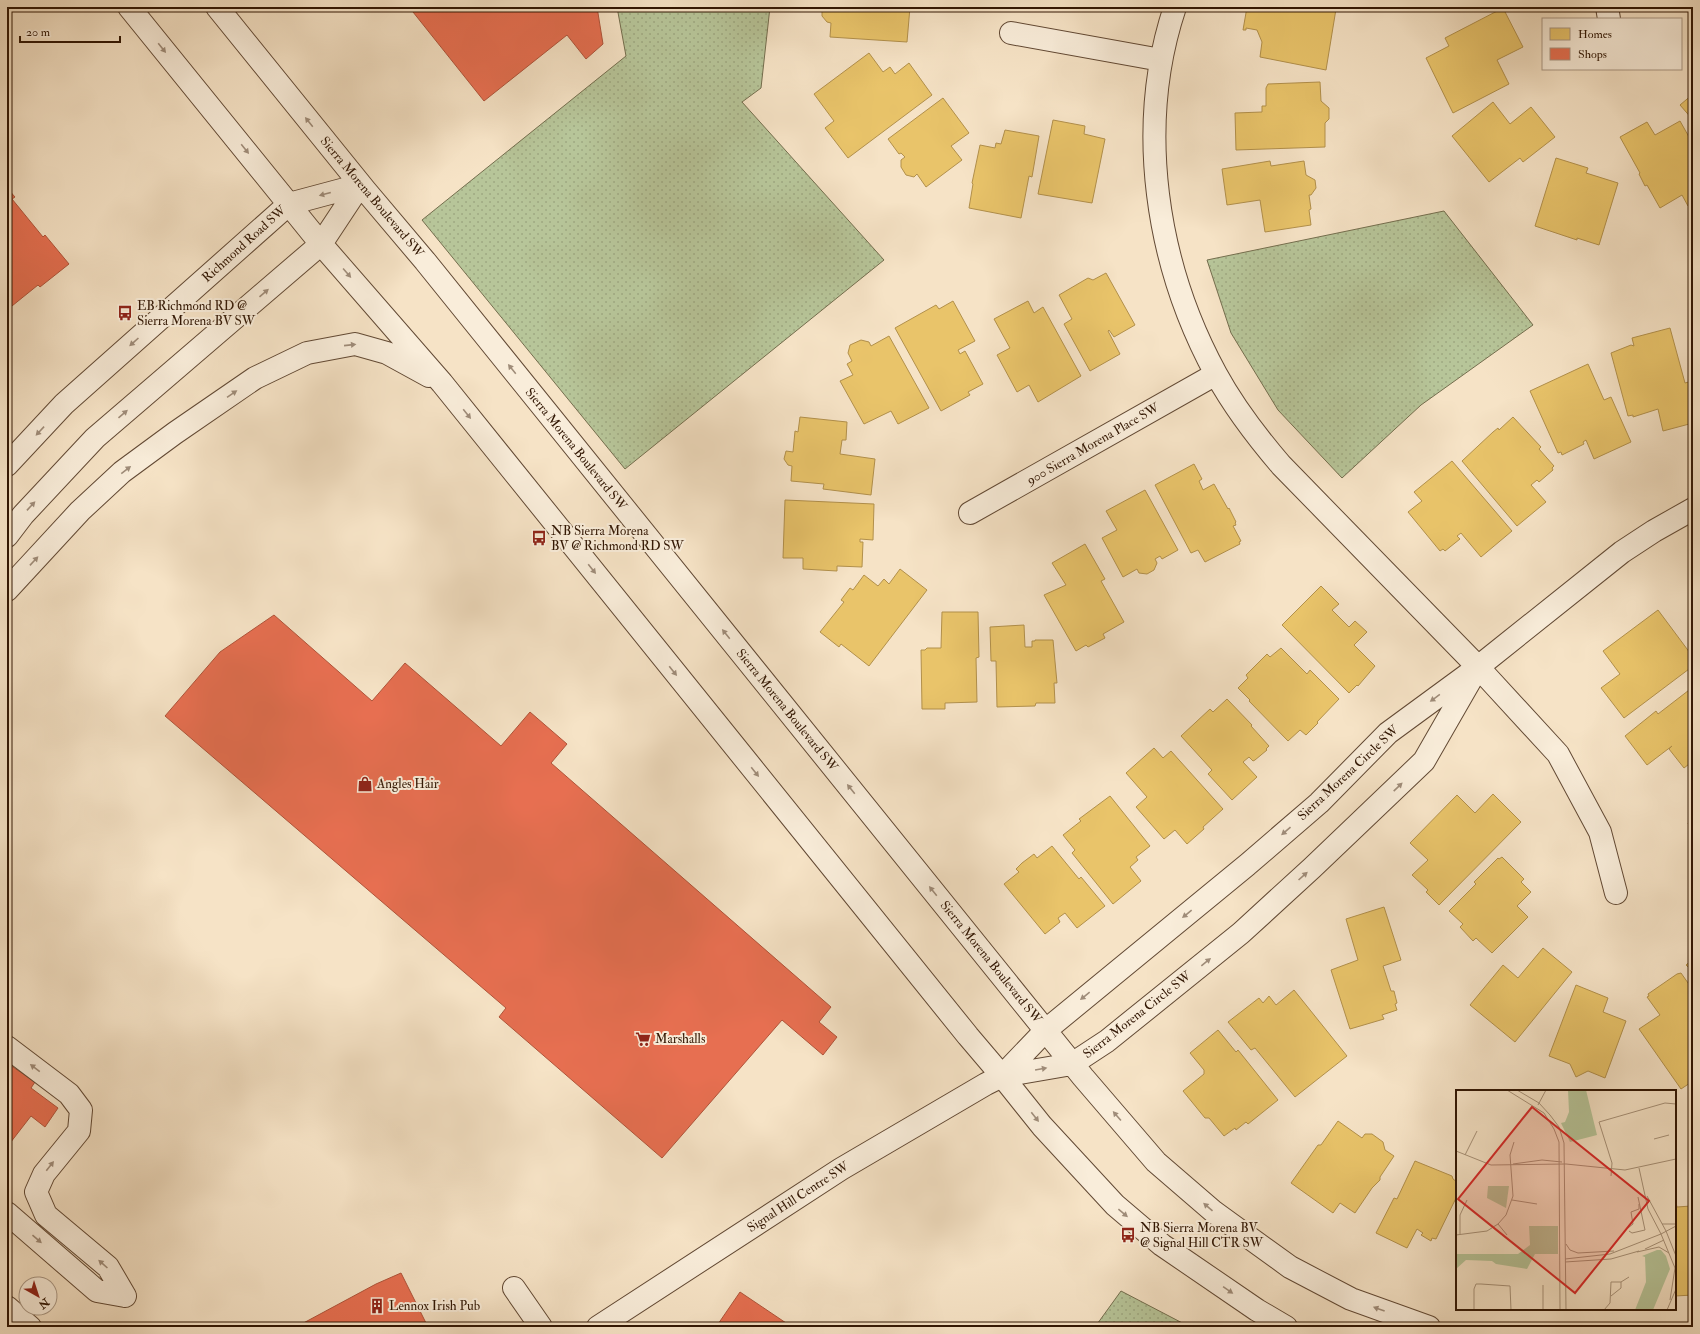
<svg xmlns="http://www.w3.org/2000/svg" width="1700" height="1334" viewBox="0 0 1700 1334" font-family="'IM FELL Double Pica',serif">
<defs>
<pattern id="park-dots" width="8" height="8" patternUnits="userSpaceOnUse"><rect width="8" height="8" fill="#b7c599"/><path d="M2 2h.1M6 6h.1" fill="none" stroke="#9ea882" stroke-width="1.8" stroke-linecap="round"/></pattern>
</defs>
<rect width="100%" height="100%" fill="#f6e3c6"/>
<filter id="stains"><feTurbulence type="fractalNoise" baseFrequency=".005" numOctaves="4"/><feColorMatrix values="0 0 0 0 .2 0 0 0 0 .09 0 0 0 0 .02 0 0 0 .5 -.17"/></filter>
<radialGradient id="worn" r=".72"><stop offset=".6" stop-color="#630" stop-opacity="0"/><stop offset="1" stop-color="#630" stop-opacity=".3"/></radialGradient>
<path fill="url(#park-dots)" stroke="#746e4e" d="M 617,7 L 770,7 L 761,88 L 742,102 L 884,260 L 625,469 L 422,220 L 626,56 Z
M 1444,211 L 1533,325 L 1421,405 L 1342,478 L 1278,410 L 1231,333 L 1207,260 Z
M 1121,1291 L 1190,1327 L 1095,1327 Z"/>
<path fill="#e9c46a" stroke="#b2904b" d="M 822,7 L 910,7 L 907,42 L 830,37 L 831,23 L 827,22 L 822,16 Z
M 1247,7 L 1328,7 L 1336,9 L 1326,70 L 1260,57 L 1262,42 L 1257,30 L 1246,28 L 1246,30 L 1243,30 Z
M 1503,8 L 1523,47 L 1497,60 L 1509,84 L 1453,113 L 1426,58 L 1449,46 L 1445,38 Z
M 869,53 L 883,72 L 890,67 L 895,74 L 909,63 L 932,95 L 848,158 L 825,128 L 834,121 L 814,94 Z
M 1320,82 L 1321,101 L 1329,108 L 1329,119 L 1325,123 L 1325,147 L 1236,150 L 1235,113 L 1262,112 L 1262,106 L 1266,106 L 1266,88 L 1268,84 Z
M 1693,94 L 1693,120 L 1680,105 Z
M 943,98 L 969,133 L 951,146 L 962,160 L 926,187 L 917,174 L 914,177 L 906,175 L 901,167 L 901,160 L 905,157 L 901,153 L 899,154 L 888,139 Z
M 1493,102 L 1510,124 L 1531,107 L 1555,137 L 1523,162 L 1520,158 L 1489,182 L 1452,136 Z
M 1053,120 L 1085,126 L 1084,134 L 1105,139 L 1092,203 L 1038,194 Z
M 1680,121 L 1693,144 L 1693,203 L 1688,206 L 1682,195 L 1660,208 L 1647,185 L 1645,186 L 1639,174 L 1640,173 L 1620,137 L 1647,122 L 1655,135 Z
M 1005,130 L 1039,136 L 1032,177 L 1029,176 L 1021,218 L 969,208 L 973,184 L 972,183 L 980,145 L 995,148 L 996,143 L 1001,144 Z
M 1556,158 L 1588,168 L 1586,173 L 1618,183 L 1599,245 L 1577,238 L 1577,240 L 1535,226 Z
M 1270,161 L 1271,166 L 1304,161 L 1306,175 L 1315,180 L 1316,188 L 1311,195 L 1309,195 L 1311,209 L 1309,210 L 1311,225 L 1265,232 L 1260,200 L 1227,205 L 1222,169 Z
M 1106,273 L 1135,325 L 1114,337 L 1109,330 L 1108,331 L 1120,354 L 1090,371 L 1064,324 L 1072,319 L 1059,295 L 1088,278 L 1093,280 Z
M 953,301 L 975,341 L 958,350 L 960,354 L 965,351 L 983,384 L 968,392 L 970,395 L 941,411 L 895,328 L 936,305 L 939,309 Z
M 1028,301 L 1034,313 L 1043,307 L 1081,376 L 1038,402 L 1029,385 L 1017,392 L 997,355 L 1010,348 L 994,319 Z
M 1670,328 L 1685,383 L 1692,381 L 1693,383 L 1693,423 L 1663,431 L 1658,409 L 1633,417 L 1633,415 L 1628,416 L 1611,353 L 1631,345 L 1634,346 L 1632,338 Z
M 889,336 L 929,408 L 898,424 L 891,411 L 864,424 L 840,381 L 853,375 L 847,364 L 852,361 L 848,353 L 850,345 L 861,340 L 869,342 L 871,346 Z
M 1588,364 L 1604,400 L 1611,397 L 1631,442 L 1594,459 L 1586,440 L 1583,442 L 1584,444 L 1562,455 L 1561,452 L 1558,453 L 1530,391 Z
M 800,417 L 847,422 L 846,440 L 842,440 L 840,454 L 875,459 L 871,495 L 823,489 L 824,484 L 791,481 L 792,466 L 788,465 L 784,459 L 786,451 L 793,452 L 795,431 L 798,432 Z
M 1513,417 L 1541,447 L 1539,449 L 1554,466 L 1552,468 L 1553,470 L 1539,482 L 1537,480 L 1531,485 L 1546,502 L 1517,526 L 1462,461 L 1493,432 L 1498,428 L 1499,430 Z
M 1452,461 L 1512,531 L 1481,557 L 1461,533 L 1457,536 L 1460,539 L 1445,551 L 1443,549 L 1440,551 L 1408,512 L 1422,501 L 1414,492 Z
M 1194,464 L 1202,479 L 1199,481 L 1203,490 L 1214,484 L 1228,509 L 1229,508 L 1236,522 L 1235,523 L 1236,525 L 1233,526 L 1241,541 L 1239,542 L 1240,544 L 1205,562 L 1198,550 L 1191,553 L 1155,485 Z
M 1145,490 L 1178,550 L 1162,559 L 1160,556 L 1155,559 L 1157,563 L 1154,570 L 1147,574 L 1139,573 L 1137,569 L 1123,577 L 1102,538 L 1117,530 L 1106,511 Z
M 785,500 L 874,504 L 873,540 L 860,539 L 860,542 L 863,542 L 862,567 L 837,566 L 837,571 L 803,569 L 803,558 L 783,558 Z
M 1085,544 L 1105,579 L 1101,581 L 1124,622 L 1103,634 L 1105,638 L 1088,647 L 1086,645 L 1076,651 L 1044,595 L 1066,585 L 1052,563 Z
M 900,569 L 927,590 L 869,666 L 841,644 L 839,647 L 820,632 L 844,602 L 841,600 L 850,588 L 853,590 L 864,575 L 878,586 L 884,579 L 889,584 Z
M 1321,586 L 1339,604 L 1332,610 L 1349,627 L 1355,621 L 1367,632 L 1354,645 L 1375,666 L 1358,686 L 1357,685 L 1349,693 L 1282,625 Z
M 1658,610 L 1693,657 L 1693,666 L 1624,718 L 1601,688 L 1620,674 L 1603,651 Z
M 942,612 L 978,612 L 979,657 L 976,658 L 977,702 L 945,703 L 945,709 L 922,709 L 921,650 L 925,650 L 927,648 L 941,648 Z
M 1024,625 L 1025,647 L 1032,647 L 1032,641 L 1035,641 L 1035,640 L 1053,640 L 1057,683 L 1054,683 L 1055,703 L 1036,703 L 1035,706 L 997,707 L 996,661 L 991,661 L 990,627 Z
M 1281,648 L 1307,674 L 1310,670 L 1339,699 L 1317,722 L 1318,723 L 1306,735 L 1300,730 L 1288,741 L 1249,701 L 1250,700 L 1238,688 L 1248,678 L 1246,675 L 1267,654 L 1270,657 Z
M 1693,687 L 1693,761 L 1684,768 L 1669,749 L 1672,746 L 1647,765 L 1625,736 L 1656,711 L 1658,714 Z
M 1227,699 L 1252,725 L 1251,726 L 1269,746 L 1266,749 L 1267,750 L 1255,760 L 1253,761 L 1249,757 L 1243,762 L 1257,777 L 1232,800 L 1208,774 L 1212,770 L 1181,736 L 1210,709 L 1213,712 Z
M 1154,748 L 1163,758 L 1171,751 L 1223,809 L 1203,827 L 1204,829 L 1187,844 L 1175,830 L 1164,839 L 1136,807 L 1147,797 L 1126,773 Z
M 1493,794 L 1521,822 L 1439,905 L 1426,892 L 1428,890 L 1412,875 L 1428,860 L 1410,843 L 1457,795 L 1475,813 Z
M 1110,796 L 1150,846 L 1136,857 L 1138,860 L 1130,867 L 1141,881 L 1113,904 L 1072,853 L 1075,850 L 1063,835 L 1081,821 L 1079,819 Z
M 1693,821 L 1693,836 L 1688,823 Z
M 1052,846 L 1079,879 L 1081,877 L 1105,906 L 1077,928 L 1065,913 L 1058,918 L 1060,922 L 1045,934 L 1004,884 L 1019,872 L 1016,869 L 1022,863 L 1034,854 L 1037,858 Z
M 1502,857 L 1524,879 L 1521,882 L 1531,892 L 1517,906 L 1528,917 L 1492,953 L 1476,938 L 1473,941 L 1460,927 L 1463,924 L 1449,911 L 1476,884 L 1474,882 L 1498,858 L 1499,859 Z
M 1384,907 L 1401,960 L 1383,966 L 1391,991 L 1394,991 L 1397,1003 L 1395,1004 L 1397,1010 L 1382,1015 L 1384,1019 L 1350,1029 L 1331,970 L 1358,960 L 1346,919 Z
M 1543,948 L 1572,972 L 1515,1042 L 1470,1005 L 1503,965 L 1518,978 Z
M 1693,959 L 1693,972 L 1686,965 Z
M 1681,973 L 1693,990 L 1693,1081 L 1681,1089 L 1639,1029 L 1660,1015 L 1647,997 L 1649,996 L 1648,994 L 1677,974 Z
M 1576,985 L 1608,998 L 1603,1012 L 1626,1021 L 1605,1078 L 1588,1071 L 1576,1077 L 1570,1064 L 1549,1056 Z
M 1294,990 L 1347,1056 L 1295,1097 L 1255,1048 L 1251,1050 L 1228,1022 L 1259,998 L 1263,1003 L 1269,996 L 1276,1005 Z
M 1218,1030 L 1236,1052 L 1238,1050 L 1278,1100 L 1248,1124 L 1246,1122 L 1236,1130 L 1235,1128 L 1224,1136 L 1209,1118 L 1205,1118 L 1183,1091 L 1204,1074 L 1204,1070 L 1190,1053 Z
M 1338,1121 L 1362,1138 L 1365,1134 L 1372,1134 L 1383,1142 L 1385,1150 L 1394,1156 L 1380,1177 L 1380,1180 L 1372,1188 L 1355,1213 L 1340,1203 L 1333,1213 L 1291,1183 L 1318,1145 L 1321,1145 Z
M 1415,1161 L 1452,1176 L 1453,1179 L 1457,1182 L 1457,1196 L 1436,1239 L 1432,1238 L 1431,1241 L 1421,1235 L 1423,1233 L 1417,1229 L 1407,1248 L 1376,1233 L 1394,1198 L 1397,1199 Z
M 1675,1203 L 1676,1203 L 1677,1207 L 1691,1206 L 1692,1229 L 1689,1229 L 1691,1255 L 1693,1255 L 1693,1295 L 1675,1296 Z"/>
<path fill="#e76f51" stroke="#b0543a" d="M 409,7 L 597,7 L 603,44 L 586,59 L 567,35 L 484,101 Z
M 7,188 L 15,197 L 12,199 L 43,237 L 45,235 L 69,264 L 40,287 L 38,285 L 7,310 Z
M 274,615 L 372,701 L 405,663 L 501,746 L 530,712 L 567,744 L 551,763 L 831,1007 L 819,1022 L 837,1037 L 823,1055 L 782,1020 L 662,1158 L 499,1017 L 506,1008 L 165,716 L 220,652 Z
M 7,1063 L 35,1082 L 31,1088 L 58,1108 L 45,1127 L 31,1116 L 7,1147 Z
M 401,1273 L 428,1327 L 296,1327 L 376,1284 Z
M 740,1292 L 792,1327 L 716,1327 Z"/>
<g fill="none" stroke-linecap="round" stroke-linejoin="round">
<g stroke="#624934" stroke-width="24">
<path id="minor" d="M 129,7 L 321,244 L 442,383 L 968,1036 L 1002,1076 L 1042,1126 L 1115,1205 L 1162,1245 L 1257,1310 L 1286,1327
M 217,7 L 365,190 L 425,261 L 1083,1077 L 1156,1162 L 1214,1212 L 1290,1267 L 1351,1299 L 1429,1327
M 1175,7 C 1135,127 1156,264 1216,374 C 1234,407 1257,437 1281,465 L 1478,667 L 1558,754 L 1600,832 L 1616,893
M 1607,7 L 1609,19
M 1011,33 L 1161,60
M 7,465 L 64,404 L 289,204 L 360,185
M 970,513 L 1216,374
M 7,536 L 23,515 L 95,438 L 321,244 L 360,185
M 7,590 L 80,511 L 122,472 L 175,433 L 255,378 L 307,353 L 355,344 L 387,353 L 429,376
M 7,1047 L 69,1094 L 81,1110 L 79,1131 L 44,1174 L 36,1192 L 46,1215 L 108,1267 L 125,1296
M 1002,1076 L 1046,1030 L 1247,865 L 1319,803 L 1388,733 L 1478,667 L 1622,552 L 1654,531 L 1693,509
M 7,1213 L 97,1291 L 125,1296
M 514,1288 L 541,1327
M 7,1307 L 30,1327
M 598,1327 L 841,1169 L 986,1084 L 1002,1076 L 1072,1064 L 1107,1041 L 1241,933 L 1312,868 L 1424,761 L 1478,667"/>
</g>
<use href="#minor" stroke="#f9edda" stroke-width="22"/>
</g>
<defs><path id="oneway-solid" d="M-6-.8H1V-3.2L6.5 0L1 3.2V.8H-6Z"/></defs>
<g fill="#9f8c79">
<use href="#oneway-solid" transform="translate(162 48) rotate(51)"/>
<use href="#oneway-solid" transform="translate(309 122) rotate(-129)"/>
<use href="#oneway-solid" transform="translate(245 149) rotate(51)"/>
<use href="#oneway-solid" transform="translate(325 194) rotate(165)"/>
<use href="#oneway-solid" transform="translate(347 273) rotate(49)"/>
<use href="#oneway-solid" transform="translate(264 293) rotate(-41)"/>
<use href="#oneway-solid" transform="translate(134 342) rotate(138)"/>
<use href="#oneway-solid" transform="translate(350 345) rotate(-6)"/>
<use href="#oneway-solid" transform="translate(512 369) rotate(-129)"/>
<use href="#oneway-solid" transform="translate(232 394) rotate(-34)"/>
<use href="#oneway-solid" transform="translate(123 414) rotate(-41)"/>
<use href="#oneway-solid" transform="translate(467 414) rotate(51)"/>
<use href="#oneway-solid" transform="translate(40 431) rotate(133)"/>
<use href="#oneway-solid" transform="translate(126 470) rotate(-38)"/>
<use href="#oneway-solid" transform="translate(31 506) rotate(-47)"/>
<use href="#oneway-solid" transform="translate(34 561) rotate(-47)"/>
<use href="#oneway-solid" transform="translate(592 569) rotate(51)"/>
<use href="#oneway-solid" transform="translate(726 634) rotate(-129)"/>
<use href="#oneway-solid" transform="translate(673 671) rotate(51)"/>
<use href="#oneway-solid" transform="translate(1435 698) rotate(144)"/>
<use href="#oneway-solid" transform="translate(755 772) rotate(51)"/>
<use href="#oneway-solid" transform="translate(1398 787) rotate(-44)"/>
<use href="#oneway-solid" transform="translate(851 789) rotate(-129)"/>
<use href="#oneway-solid" transform="translate(1286 831) rotate(139)"/>
<use href="#oneway-solid" transform="translate(1303 876) rotate(-42)"/>
<use href="#oneway-solid" transform="translate(933 891) rotate(-129)"/>
<use href="#oneway-solid" transform="translate(1187 914) rotate(141)"/>
<use href="#oneway-solid" transform="translate(1206 962) rotate(-39)"/>
<use href="#oneway-solid" transform="translate(1085 996) rotate(141)"/>
<use href="#oneway-solid" transform="translate(35 1068) rotate(-143)"/>
<use href="#oneway-solid" transform="translate(1041 1069) rotate(-10)"/>
<use href="#oneway-solid" transform="translate(1117 1116) rotate(-131)"/>
<use href="#oneway-solid" transform="translate(1035 1117) rotate(52)"/>
<use href="#oneway-solid" transform="translate(50 1166) rotate(-52)"/>
<use href="#oneway-solid" transform="translate(1208 1207) rotate(-139)"/>
<use href="#oneway-solid" transform="translate(1123 1213) rotate(40)"/>
<use href="#oneway-solid" transform="translate(37 1239) rotate(41)"/>
<use href="#oneway-solid" transform="translate(103 1264) rotate(-138)"/>
<use href="#oneway-solid" transform="translate(1228 1290) rotate(35)"/>
<use href="#oneway-solid" transform="translate(1379 1309) rotate(-160)"/>
</g>
<defs>
<g id="bus-bare" transform="scale(1.2)"><path d="M-5-6H5V4H4V6H2V4H-2V6H-4V4H-5ZM-3.5-4V0h7V-4ZM-3.5 1.2v1.5H-2V1.2ZM2 1.2v1.5H3.5V1.2Z" fill="#8f2418" stroke="#f9edda" stroke-width="2.5" paint-order="stroke"/></g>
<g id="shop-bare" transform="scale(1.2)"><path d="M-5-2.5h2.3a2.7 3.5 0 0 1 5.4 0H5L5.5 6h-11ZM-1.5-2.5h3a1.5 2.3 0 0 0-3 0Z" fill="#8f2418" stroke="#f9edda" stroke-width="2.5" paint-order="stroke"/></g>
<g id="supermarket-bare" transform="scale(1.2)"><path d="M-6-5.5h2.5l.6 2H6L4.5 2H-2.5L-4.4-4H-6ZM-1.5 3.2a1.3 1.3 0 1 0 .1 0ZM3 3.2a1.3 1.3 0 1 0 .1 0Z" fill="#8f2418" stroke="#f9edda" stroke-width="2.5" paint-order="stroke"/></g>
<g id="building-bare" transform="scale(1.2)"><path d="M-4-6H4V6H1V3H-1V6H-4ZM-2.5-4.3h1.7v1.8h-1.7ZM.8-4.3h1.7v1.8H.8ZM-2.5-1h1.7V.8h-1.7ZM.8-1h1.7V.8H.8Z" fill="#8f2418" stroke="#f9edda" stroke-width="2.5" paint-order="stroke"/></g>
</defs>
<g fill-rule="evenodd">
<use href="#bus-bare" x="125" y="313"/>
<use href="#bus-bare" x="539" y="538"/>
<use href="#shop-bare" x="365" y="784"/>
<use href="#supermarket-bare" x="643" y="1039"/>
<use href="#bus-bare" x="1128" y="1235"/>
<use href="#building-bare" x="377" y="1306"/>
</g>
<g text-anchor="middle" dominant-baseline="central" stroke-width="4" stroke-linejoin="round" paint-order="stroke">
<g font-size="13" fill="#311603" stroke="#f9edda">
<text transform="translate(372 197) rotate(50)">Sierra Morena Boulevard SW</text>
<text transform="translate(244 244) rotate(-42)">Richmond Road SW</text>
<text transform="translate(1093 444) rotate(-30)">900 Sierra Morena Place SW</text>
<text transform="translate(576 449) rotate(51)">Sierra Morena Boulevard SW</text>
<text transform="translate(787 710) rotate(51)">Sierra Morena Boulevard SW</text>
<text transform="translate(1348 773) rotate(-43)">Sierra Morena Circle SW</text>
<text transform="translate(991 962) rotate(51)">Sierra Morena Boulevard SW</text>
<text transform="translate(1137 1015) rotate(-38)">Sierra Morena Circle SW</text>
<text transform="translate(798 1197) rotate(-33)">Signal Hill Centre SW</text>
</g>
<g font-size="13" fill="#311603" stroke="#f9edda" text-anchor="start">
<text x="137" y="306">EB Richmond RD @<tspan x="137" dy="15">Sierra Morena BV SW</tspan></text>
<text x="551" y="531">NB Sierra Morena<tspan x="551" dy="15">BV @ Richmond RD SW</tspan></text>
<text x="377" y="784">Angles Hair</text>
<text x="655" y="1039">Marshalls</text>
<text x="1140" y="1228">NB Sierra Morena BV<tspan x="1140" dy="15">@ Signal Hill CTR SW</tspan></text>
<text x="389" y="1306">Lennox Irish Pub</text>
</g>
</g>
<g transform="translate(1456 1090)">
<rect width="220" height="220" fill="#f6e3c6"/>
<path d="M 112,0 L 130,0 L 141,45 L 114,52 L 105,33 L 109,32 L 113,22 ZM 32,96 L 53,96 L 50,118 L 31,108 ZM 73,136 L 102,136 L 102,164 L 79,164 L 71,179 L 40,174 L 36,171 L 10,170 L 0,179 L 0,164 L 62,164 L 74,155 ZM 201,160 L 205,160 L 210,166 L 214,179 L 197,220 L 179,220 L 190,192 L 189,167 L 186,166 Z" fill="#b7c599"/>
<path fill="none" stroke="#a79178" stroke-width="1" d="M 51,0 L 88,23 L 98,39 L 103,52 L 104,220M 61,0 L 83,13 L 94,25 L 103,37 L 108,53 L 110,220M 82,15 L 90,0M 198,49 L 213,45M 0,61 L 35,75 L 110,74 L 169,80 L 220,69M 9,65 L 21,41M 57,74 L 86,70 L 106,72M 155,86 L 156,73 L 143,32 L 209,13 L 220,14M 191,106 L 210,141M 56,110 L 81,114M 42,134 L 51,145M 206,134 L 220,134M 172,138 L 177,134 L 175,122 L 183,119 L 183,114M 173,141 L 176,143 L 189,140 L 182,107M 210,141 L 220,166M 0,145 L 31,141 L 42,134 L 50,125 L 57,106 L 54,65 L 58,52M 4,145 L 4,125 L 11,110M 110,154 L 114,160 L 122,163 L 158,161M 189,159 L 208,150M 181,162 L 203,157 L 213,163M 109,169 L 154,164 L 205,144 L 192,119 L 183,78M 109,172 L 155,169 L 183,161M 155,206 L 165,198 L 165,192M 214,210 L 219,178 L 205,144 L 220,136M 18,220 L 18,199 L 20,194 L 25,194 L 54,196 L 55,220M 87,220 L 87,195M 148,220 L 154,213 L 155,192 L 165,192 L 173,187M 211,220 L 220,199"/>
<path fill="#d62828" fill-opacity="0.15" stroke="#d62828" stroke-width="2" d="M 76,17 L 193,111 L 119,203 L 2,109 Z"/>
<rect width="220" height="220" fill="none" stroke="#311603" stroke-width="2"/>
</g>
<rect width="1700" height="1334" fill="none" stroke="#f6e3c6" stroke-width="24"/>
<rect x="8" y="8" width="1684" height="1318" fill="none" stroke="#311603" stroke-width="2"/>
<rect x="12" y="12" width="1676" height="1310" fill="none" stroke="#311603"/>
<rect x="1542" y="18" width="140" height="52" fill="#f9edda" stroke="#a99784"/>
<rect x="1550" y="28" width="20" height="12" fill="#e9c46a" stroke="#a99784"/>
<text x="1578" y="38" font-size="12" fill="#311603">Homes</text>
<rect x="1550" y="48" width="20" height="12" fill="#e76f51" stroke="#a99784"/>
<text x="1578" y="58" font-size="12" fill="#311603">Shops</text>
<g transform="translate(38 1296) rotate(141)"><circle r="19" fill="#f9edda" stroke="#a99784"/>
<path d="M0-3L7 15L0 10L-7 15Z" fill="#8f2418"/>
<text y="-6" font-size="11" font-weight="bold" text-anchor="middle" fill="#311603">N</text>
</g>
<path d="M20 36v6h100v-6" fill="none" stroke="#311603" stroke-width="2"/>
<text x="26" y="36" font-size="12" fill="#311603" stroke="#f9edda" stroke-width="3" paint-order="stroke">20 m</text>
<rect width="100%" height="100%" filter="url(#stains)"/>
<rect width="100%" height="100%" fill="url(#worn)"/>
</svg>
